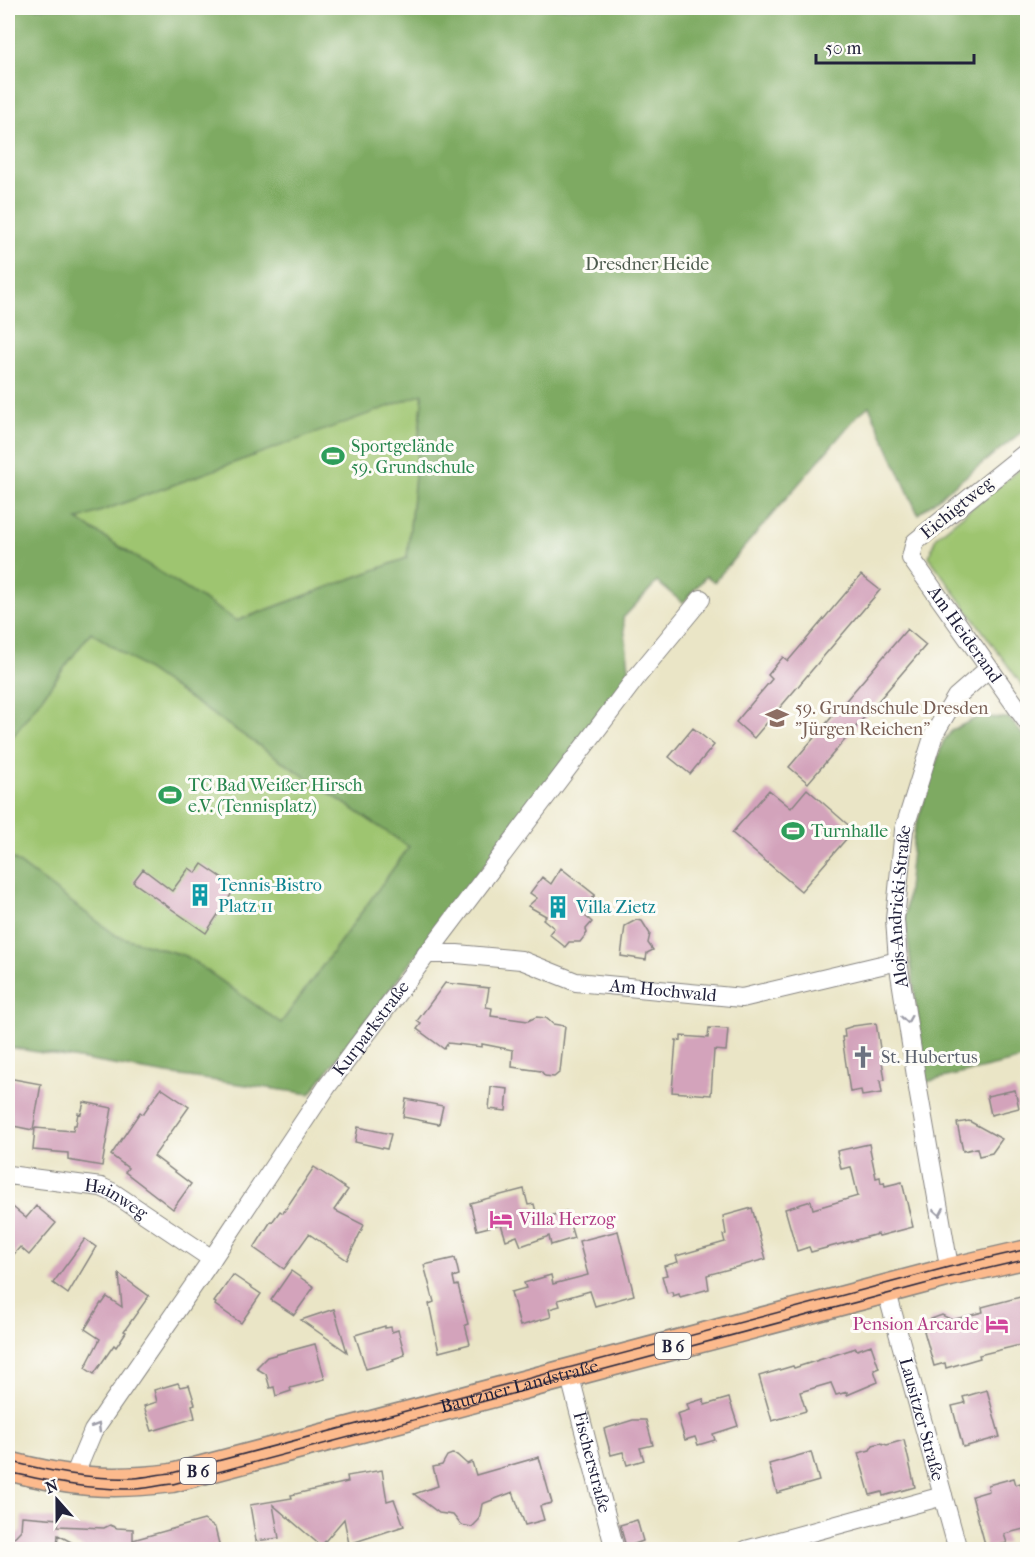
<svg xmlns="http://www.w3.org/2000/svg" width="1035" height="1557" viewBox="0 0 1035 1557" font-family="'IM FELL French Canon',serif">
<rect width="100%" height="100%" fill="#fdfcf7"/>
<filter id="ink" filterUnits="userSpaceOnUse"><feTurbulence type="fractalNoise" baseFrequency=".0167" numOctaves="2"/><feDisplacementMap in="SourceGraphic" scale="12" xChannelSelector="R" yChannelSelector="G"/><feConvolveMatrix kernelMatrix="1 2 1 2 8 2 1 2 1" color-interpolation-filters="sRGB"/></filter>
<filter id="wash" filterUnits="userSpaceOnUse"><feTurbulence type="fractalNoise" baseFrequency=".008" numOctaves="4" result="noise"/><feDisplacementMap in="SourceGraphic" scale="24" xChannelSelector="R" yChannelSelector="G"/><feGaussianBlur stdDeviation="1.35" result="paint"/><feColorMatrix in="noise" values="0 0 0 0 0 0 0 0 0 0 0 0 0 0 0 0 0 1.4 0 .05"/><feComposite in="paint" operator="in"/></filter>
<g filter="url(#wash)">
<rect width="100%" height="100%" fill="#eae5c6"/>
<path fill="#9ec570" stroke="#607456" stroke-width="1.5" d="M 423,393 L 407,558 L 236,621 L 76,519 Z
M 1027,463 L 1027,692 L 929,557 L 936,537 Z
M 91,632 L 409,847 L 281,1023 L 186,956 L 117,936 L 8,855 L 8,743 Z"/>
<path fill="#7eaa62" stroke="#50664e" stroke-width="1.5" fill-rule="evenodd" d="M 8,8 L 1027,8 L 1027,428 L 918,514 L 869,406 L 858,415 L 714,582 L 706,576 L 683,603 L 657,582 L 623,618 L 630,675 L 310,1094 L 167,1074 L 8,1047 L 8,855 L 117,936 L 186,956 L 281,1023 L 409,847 L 91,632 L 8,743 ZM 423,394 L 407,558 L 237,621 L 77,520 Z
M 978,717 L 1009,718 L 1027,740 L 1027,1058 L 926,1082 L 905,918 L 914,832 L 943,742 L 952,730 Z"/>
<g id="blocks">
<path fill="#d3a3bb" d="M 861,575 L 880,590 L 754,738 L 736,722 L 772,679 L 768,675 L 776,665 L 783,657 L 788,661 Z
M 907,629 L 926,645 L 808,783 L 789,767 Z
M 693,728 L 714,745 L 690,774 L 669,757 Z
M 807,789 L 854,830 L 801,891 L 732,833 L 769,790 L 791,808 Z
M 202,864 L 236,887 L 206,933 L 133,882 L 143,869 L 172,891 L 189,868 L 196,873 Z
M 561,868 L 595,895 L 585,908 L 588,910 L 584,915 L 592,922 L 586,929 L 587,933 L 580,942 L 569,942 L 565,947 L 549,934 L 554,928 L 543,919 L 546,916 L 528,906 L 537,898 L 530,893 L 542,877 L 551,884 Z
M 636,920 L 642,921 L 650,934 L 648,943 L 653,950 L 647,953 L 646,960 L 621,956 L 625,926 Z
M 445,983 L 489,988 L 486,1007 L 492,1008 L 491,1016 L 528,1021 L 536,1017 L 546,1018 L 553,1024 L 565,1026 L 560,1072 L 554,1077 L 545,1076 L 541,1071 L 512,1067 L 513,1050 L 482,1044 L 482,1047 L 448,1043 L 444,1049 L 417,1029 L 421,1024 L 417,1021 Z
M 876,1023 L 885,1080 L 880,1081 L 882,1093 L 862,1096 L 861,1090 L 850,1092 L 842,1037 L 845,1037 L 844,1029 L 853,1026 Z
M 709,1028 L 728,1029 L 726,1051 L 714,1050 L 711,1095 L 672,1092 L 676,1040 L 681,1041 L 681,1036 L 708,1038 Z
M 8,1078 L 41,1084 L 33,1130 L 8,1125 Z
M 491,1087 L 508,1089 L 506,1111 L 489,1109 Z
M 161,1088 L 189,1107 L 154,1156 L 191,1184 L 173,1209 L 125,1172 L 128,1168 L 111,1155 L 140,1112 L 143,1114 Z
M 1015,1090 L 1019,1108 L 991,1115 L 987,1096 Z
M 406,1099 L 443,1106 L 439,1124 L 403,1117 Z
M 84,1102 L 112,1108 L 102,1166 L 68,1160 L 68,1153 L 33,1150 L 35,1128 L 73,1131 L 74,1125 L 76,1125 L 78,1113 L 81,1114 Z
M 969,1121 L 1002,1139 L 992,1153 L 979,1156 L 977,1148 L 963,1151 L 957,1123 Z
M 358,1127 L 391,1134 L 387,1149 L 355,1142 Z
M 869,1144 L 876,1178 L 880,1177 L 881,1183 L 884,1182 L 885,1186 L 902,1182 L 913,1227 L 879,1236 L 878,1234 L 811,1252 L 809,1247 L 797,1251 L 785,1209 L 811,1201 L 813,1209 L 858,1196 L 851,1167 L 841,1169 L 837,1151 Z
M 314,1167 L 348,1190 L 334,1210 L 364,1225 L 347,1260 L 309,1234 L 284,1269 L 254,1248 L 271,1221 L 272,1222 L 280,1211 L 283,1213 Z
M 524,1189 L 528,1205 L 534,1204 L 538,1220 L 566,1211 L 574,1238 L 551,1245 L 549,1236 L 521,1246 L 517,1236 L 506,1240 L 501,1224 L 477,1230 L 470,1203 Z
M 8,1203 L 26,1218 L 36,1206 L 56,1223 L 29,1255 L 20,1247 L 8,1261 Z
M 752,1208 L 766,1259 L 707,1275 L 709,1289 L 680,1297 L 679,1294 L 673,1296 L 672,1292 L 667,1293 L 662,1276 L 667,1275 L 664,1266 L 678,1262 L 676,1256 L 725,1242 L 723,1235 L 726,1234 L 723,1216 Z
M 618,1231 L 634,1295 L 595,1306 L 590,1291 L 558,1300 L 560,1306 L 549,1309 L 551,1317 L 520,1326 L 511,1292 L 526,1288 L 524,1283 L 551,1275 L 553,1284 L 588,1275 L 579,1241 Z
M 85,1239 L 96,1247 L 68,1294 L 53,1283 Z
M 455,1258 L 459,1275 L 453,1277 L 455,1286 L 458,1285 L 468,1324 L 465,1325 L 470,1344 L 439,1352 L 429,1304 L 434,1302 L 424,1265 Z
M 291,1271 L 314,1287 L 294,1315 L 271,1300 Z
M 119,1274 L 149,1296 L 124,1331 L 126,1332 L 116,1347 L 114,1345 L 94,1374 L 85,1368 L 100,1339 L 85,1329 L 101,1303 L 102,1304 L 107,1297 L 122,1307 Z
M 233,1275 L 261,1294 L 241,1323 L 215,1305 L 216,1303 L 214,1302 Z
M 1028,1295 L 1028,1343 L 979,1355 L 980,1358 L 946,1368 L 945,1363 L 934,1366 L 924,1331 L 931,1319 L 942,1315 L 952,1320 L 983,1312 L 982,1307 Z
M 334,1309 L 347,1352 L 301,1320 Z
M 385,1326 L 385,1328 L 391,1327 L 392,1332 L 398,1330 L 405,1355 L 393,1359 L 394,1361 L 366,1369 L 355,1335 Z
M 315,1344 L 325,1379 L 290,1388 L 291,1391 L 276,1396 L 274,1387 L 270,1388 L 266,1374 L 256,1368 L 267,1357 Z
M 871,1345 L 879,1368 L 874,1370 L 878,1382 L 847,1395 L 847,1392 L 836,1395 L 831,1383 L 800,1392 L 806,1411 L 772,1421 L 759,1376 L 793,1366 L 794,1368 L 856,1348 L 857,1350 Z
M 178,1383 L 180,1387 L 189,1385 L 195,1404 L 192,1405 L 195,1418 L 152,1431 L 144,1406 L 157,1402 L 154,1390 Z
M 987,1390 L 1000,1437 L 963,1447 L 952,1406 L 965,1403 L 963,1397 Z
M 729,1398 L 738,1426 L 713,1434 L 715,1440 L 698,1445 L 695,1437 L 685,1440 L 677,1414 L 689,1410 L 687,1404 L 703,1399 L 705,1405 Z
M 633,1420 L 646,1420 L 653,1445 L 640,1448 L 644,1460 L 627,1465 L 623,1452 L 611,1455 L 604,1429 Z
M 904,1440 L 915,1487 L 883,1496 L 882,1492 L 870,1495 L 858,1453 L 870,1450 L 873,1445 L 881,1443 L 887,1445 Z
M 811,1452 L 819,1481 L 777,1493 L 769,1464 Z
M 452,1454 L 457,1455 L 467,1464 L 472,1462 L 476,1475 L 539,1457 L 552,1503 L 540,1506 L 544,1520 L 525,1525 L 513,1492 L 482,1504 L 479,1520 L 472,1527 L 461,1525 L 453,1515 L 439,1513 L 414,1494 L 438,1486 L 433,1467 L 442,1465 L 447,1456 Z
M 382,1470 L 387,1501 L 394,1499 L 404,1526 L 349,1544 L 344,1519 L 321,1546 L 273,1505 L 279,1538 L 256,1541 L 250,1505 L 292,1498 L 291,1495 L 348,1482 L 347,1476 Z
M 1014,1478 L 1016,1485 L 1020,1483 L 1028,1512 L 1028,1528 L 1004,1534 L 1007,1543 L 986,1548 L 972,1496 L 989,1491 L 988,1485 Z
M 22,1516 L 59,1519 L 58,1526 L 104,1528 L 110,1525 L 117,1528 L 133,1529 L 133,1540 L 204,1520 L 215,1528 L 219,1544 L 214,1545 L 215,1550 L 86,1550 L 58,1535 L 57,1550 L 8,1550 L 8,1544 L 21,1530 Z
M 637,1520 L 643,1541 L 626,1547 L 620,1525 Z"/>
</g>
</g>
<g filter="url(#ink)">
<use href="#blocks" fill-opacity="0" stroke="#868480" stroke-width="1.5"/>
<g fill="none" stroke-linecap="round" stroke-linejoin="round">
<g stroke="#868480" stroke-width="20">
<g id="street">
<path id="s1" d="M 1028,451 L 915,542 L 911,558 L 1028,723"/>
<path id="s2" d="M 426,954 L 457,954 L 521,960 L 576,982 L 742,998 L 898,961"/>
<path id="s3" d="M 8,1175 L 101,1187 L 112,1192 L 212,1259"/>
<path id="s4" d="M 950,1272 L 919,1095 L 898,961 L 895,919 L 904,830 L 934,734 L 956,697 L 988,669"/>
<path id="s5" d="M 886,1289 L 958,1550"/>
<path id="s6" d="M 569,1373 L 615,1550"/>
<path id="s7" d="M 74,1480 L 75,1474 L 93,1431 L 212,1259 L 328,1085 L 635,679 L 701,599"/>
<path d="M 746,1550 L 943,1496"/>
</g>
</g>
<g stroke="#868480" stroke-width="31">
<g id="primary">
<path id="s8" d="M 8,1466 C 68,1482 110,1486 172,1478 L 950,1272 L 1028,1254"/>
</g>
</g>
<use href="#street" stroke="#fff" stroke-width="18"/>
<use href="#primary" stroke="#fcba8d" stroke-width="28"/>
<path stroke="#22223b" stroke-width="1.5" d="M 8,1461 C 48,1471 92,1480 134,1478 C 147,1477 159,1474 172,1473 L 949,1267 L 1028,1249
M 8,1472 C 48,1481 89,1490 131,1489 C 145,1489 159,1485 173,1484 L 951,1277 L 1028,1259"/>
</g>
<defs><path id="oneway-chevron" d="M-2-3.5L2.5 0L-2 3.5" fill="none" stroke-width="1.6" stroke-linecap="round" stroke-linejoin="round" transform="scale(1.5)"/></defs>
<g stroke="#9c9ca7">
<use href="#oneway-chevron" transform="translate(907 1019) rotate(81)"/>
<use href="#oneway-chevron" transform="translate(939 1212) rotate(80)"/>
<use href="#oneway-chevron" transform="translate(97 1427) rotate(-58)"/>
</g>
</g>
<defs>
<g id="stadium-bare" transform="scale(1.8)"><path d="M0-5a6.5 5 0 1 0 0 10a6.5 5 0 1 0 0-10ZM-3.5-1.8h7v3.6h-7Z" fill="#2e9e5b" stroke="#fdfcf7" stroke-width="2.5" paint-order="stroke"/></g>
<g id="school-bare" transform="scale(1.8)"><path d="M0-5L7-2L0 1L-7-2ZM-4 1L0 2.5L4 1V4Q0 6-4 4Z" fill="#8d6e63" stroke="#fdfcf7" stroke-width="2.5" paint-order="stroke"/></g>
<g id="building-bare" transform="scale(1.8)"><path d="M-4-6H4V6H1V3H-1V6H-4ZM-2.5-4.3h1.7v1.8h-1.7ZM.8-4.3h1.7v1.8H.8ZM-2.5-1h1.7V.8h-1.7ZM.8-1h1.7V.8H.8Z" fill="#0f9aa8" stroke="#fdfcf7" stroke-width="2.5" paint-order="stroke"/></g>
<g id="church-bare" transform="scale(1.8)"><path d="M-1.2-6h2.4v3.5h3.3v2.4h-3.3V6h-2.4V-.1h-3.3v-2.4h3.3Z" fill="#6b7280" stroke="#fdfcf7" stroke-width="2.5" paint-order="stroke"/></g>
<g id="hotel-bare" transform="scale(1.8)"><path d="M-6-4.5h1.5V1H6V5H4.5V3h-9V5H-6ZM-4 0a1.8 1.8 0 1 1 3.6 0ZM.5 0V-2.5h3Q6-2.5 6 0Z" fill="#d1479c" stroke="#fdfcf7" stroke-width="2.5" paint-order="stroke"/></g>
</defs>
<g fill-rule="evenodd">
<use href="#stadium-bare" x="333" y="456"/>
<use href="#school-bare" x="777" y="718"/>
<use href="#stadium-bare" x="170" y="795"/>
<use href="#stadium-bare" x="793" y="831"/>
<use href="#building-bare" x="200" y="895"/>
<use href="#building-bare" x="558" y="907"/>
<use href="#church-bare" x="863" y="1057"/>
<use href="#hotel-bare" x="501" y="1219"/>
<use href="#hotel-bare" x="997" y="1324"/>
</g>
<g text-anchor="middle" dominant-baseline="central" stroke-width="6" stroke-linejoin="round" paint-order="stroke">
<g fill="#fdfcf7" stroke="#646373" stroke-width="1.5">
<rect x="655" y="1333" width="36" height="26" rx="4.5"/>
<rect x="180" y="1458" width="36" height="26" rx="4.5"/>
</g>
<g font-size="16" font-weight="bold" fill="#22223b">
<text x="673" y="1346">B 6</text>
<text x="198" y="1471">B 6</text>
</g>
<g font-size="18" fill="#4d5b4e" stroke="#fdfcf7">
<text x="647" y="264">Dresdner Heide</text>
</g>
<g font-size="18" fill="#27864d" stroke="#fdfcf7" text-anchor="start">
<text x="351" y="446">Sportgelände<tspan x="351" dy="21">59. Grundschule</tspan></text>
<text x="188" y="785">TC Bad Weißer Hirsch<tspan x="188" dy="21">e.V. (Tennisplatz)</tspan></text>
<text x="811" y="831">Turnhalle</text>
</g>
<g font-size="18" fill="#22223b" stroke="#fdfcf7">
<text transform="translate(957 508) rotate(-39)">Eichigtweg</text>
<text stroke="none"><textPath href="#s1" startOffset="255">Am Heiderand</textPath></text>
<text stroke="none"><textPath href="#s4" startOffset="370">Alojs-Andricki-Straße</textPath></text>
<text stroke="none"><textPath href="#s2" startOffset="242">Am Hochwald</textPath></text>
<text stroke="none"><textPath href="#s7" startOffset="542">Kurparkstraße</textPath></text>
<text stroke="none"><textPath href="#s3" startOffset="112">Hainweg</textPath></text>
<text stroke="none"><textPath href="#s8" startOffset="525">Bautzner Landstraße</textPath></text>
<text stroke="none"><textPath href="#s5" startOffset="135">Lausitzer Straße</textPath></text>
<text stroke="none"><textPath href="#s6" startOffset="92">Fischerstraße</textPath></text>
</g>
<g font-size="18" fill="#785e54" stroke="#fdfcf7" text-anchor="start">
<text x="795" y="708">59. Grundschule Dresden<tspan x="795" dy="21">"Jürgen Reichen"</tspan></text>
</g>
<g font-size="18" fill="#0d838f" stroke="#fdfcf7" text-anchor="start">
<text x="218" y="885">Tennis-Bistro<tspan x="218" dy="21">Platz 11</tspan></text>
<text x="576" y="907">Villa Zietz</text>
</g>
<g font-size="18" fill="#5b616d" stroke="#fdfcf7" text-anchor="start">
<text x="881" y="1057">St. Hubertus</text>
</g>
<g font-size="18" fill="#b23c85" stroke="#fdfcf7" text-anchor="start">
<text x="519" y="1219">Villa Herzog</text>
<text x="979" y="1324" text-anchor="end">Pension Arcarde</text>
</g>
</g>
<rect width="1035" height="1557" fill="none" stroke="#fdfcf7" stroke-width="30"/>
<g transform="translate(57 1500) rotate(339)" stroke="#fdfcf7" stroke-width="4.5" paint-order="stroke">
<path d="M0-4.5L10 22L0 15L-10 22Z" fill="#22223b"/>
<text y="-9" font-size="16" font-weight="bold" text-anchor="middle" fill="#22223b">N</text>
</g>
<path d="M816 54v9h158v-9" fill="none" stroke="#22223b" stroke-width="3"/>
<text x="825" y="54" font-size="18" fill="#22223b" stroke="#fdfcf7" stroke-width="4.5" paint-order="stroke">50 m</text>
</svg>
